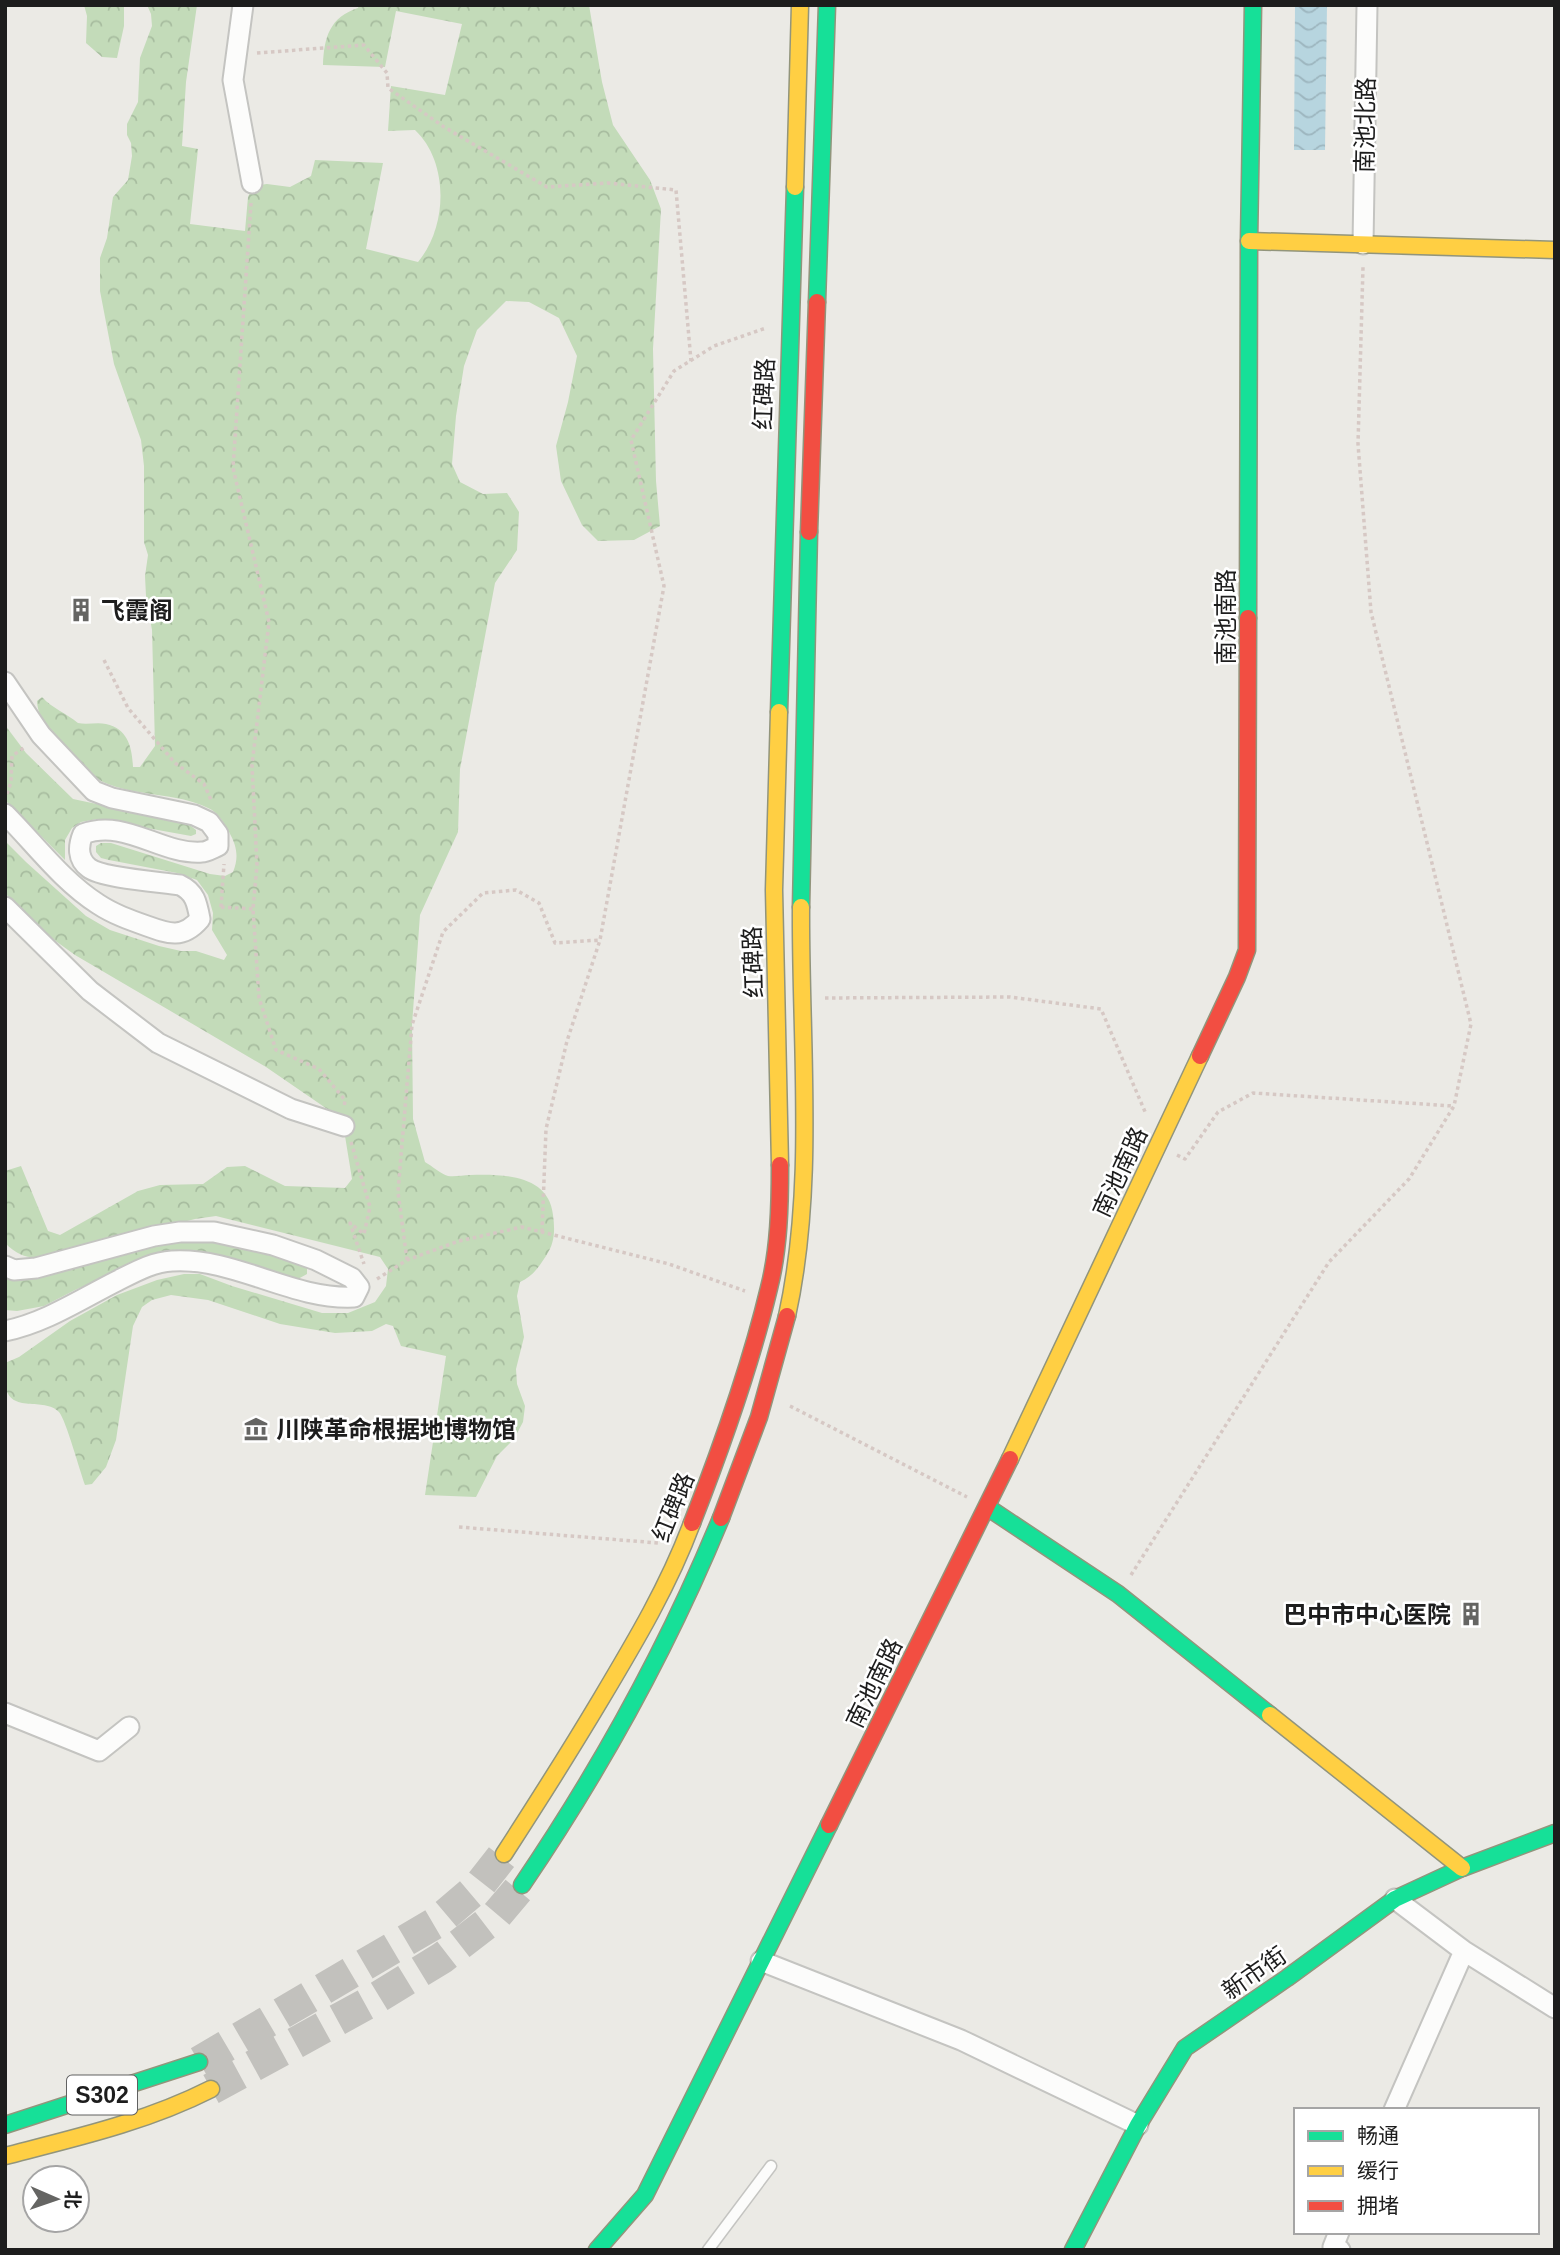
<svg xmlns="http://www.w3.org/2000/svg" width="1560" height="2255" viewBox="0 0 1560 2255" font-family="Arial,'Noto Sans SC',sans-serif">
<defs>
<pattern id="forest-crowns" width="20" height="18" patternUnits="userSpaceOnUse" patternTransform="scale(1.75)"><rect width="20" height="18" fill="#c3dbb9"/><path d="M2 6a3 3 0 1 1 6 0M12 15a3 3 0 1 1 6 0" fill="none" stroke="#a7bc9f"/></pattern>
<pattern id="water-waves" width="16" height="10" patternUnits="userSpaceOnUse" patternTransform="scale(1.75)"><rect width="16" height="10" fill="#b7d5df"/><path d="M0 5q4-4 8 0t8 0" fill="none" stroke="#9db6bf"/></pattern>
</defs>
<rect width="100%" height="100%" fill="#ebeae5"/>
<path fill="url(#forest-crowns)" d="M 84,5 L 124,5 L 124,26 L 117,58 L 102,57 L 86,43 L 87,16 Z
M 147,5 L 197,5 L 186,82 L 182,146 L 198,149 L 190,224 L 245,231 L 248,197 L 253,186 L 267,184 L 290,187 L 311,176 L 315,160 L 383,163 L 366,249 L 418,262 C 448,226 449,162 415,130 L 388,131 L 391,86 L 445,95 L 462,24 L 396,11 L 385,67 L 323,65 C 324,37 330,17 358,8 L 359,5 L 589,5 L 602,82 L 613,125 L 650,180 L 661,209 L 653,349 L 656,481 L 660,526 L 634,540 L 598,541 L 582,525 L 561,481 L 556,446 L 568,402 L 577,356 L 559,318 L 529,302 L 506,301 L 477,330 L 464,366 L 456,416 L 452,464 L 460,482 L 483,494 L 507,493 L 519,512 L 517,550 L 495,583 L 460,769 L 458,832 L 420,915 L 412,1025 L 413,1119 L 425,1162 C 432,1166 441,1174 448,1176 C 455,1177 463,1175 470,1175 C 501,1174 549,1174 553,1215 C 555,1230 555,1243 546,1256 C 538,1268 533,1276 520,1282 L 517,1296 L 524,1337 L 516,1369 L 517,1384 L 525,1406 L 523,1422 L 514,1439 L 497,1456 L 476,1497 L 425,1495 L 446,1356 L 401,1346 L 393,1326 L 386,1324 L 372,1331 L 335,1333 L 280,1324 L 208,1300 L 171,1295 L 152,1300 L 142,1307 L 133,1326 L 116,1440 L 106,1467 L 92,1484 L 85,1485 C 80,1472 66,1420 59,1412 C 44,1396 10,1415 5,1385 C 4,1378 5,1370 5,1363 L 19,1357 L 70,1321 L 117,1295 L 157,1280 L 184,1274 L 200,1274 L 232,1286 L 322,1313 L 348,1313 L 375,1302 L 386,1286 L 388,1269 L 380,1257 L 216,1216 L 195,1219 L 51,1256 C 31,1259 20,1258 5,1243 L 5,1171 L 21,1166 L 48,1231 L 60,1235 L 138,1191 L 160,1185 L 203,1184 L 227,1167 L 245,1166 L 285,1186 L 345,1188 L 352,1179 L 345,1136 L 333,1113 L 266,1067 L 75,955 L 39,929 L 5,893 L 5,841 L 26,862 L 86,916 L 110,930 L 159,946 L 181,951 L 196,951 L 224,960 L 227,955 L 212,930 L 213,913 L 208,895 L 197,880 L 177,873 L 109,860 L 101,858 L 96,852 L 96,846 L 101,843 L 111,843 L 210,874 L 225,876 L 233,872 C 239,858 237,846 229,832 C 224,823 218,812 208,808 C 176,792 136,797 103,782 C 87,774 75,759 63,746 C 50,733 38,720 37,701 L 42,697 C 53,709 66,713 78,723 C 87,725 97,722 106,724 C 128,729 132,747 133,767 L 140,767 L 155,746 L 152,630 L 146,596 L 145,576 L 148,555 L 144,542 L 144,466 L 141,440 L 114,364 L 100,291 L 100,258 L 107,238 L 113,197 L 128,180 L 132,156 L 131,143 L 127,135 L 127,124 L 138,102 L 140,58 L 152,26 L 151,14 Z
M 5,725 L 26,753 L 73,799 L 187,823 L 196,830 L 196,834 L 191,836 L 97,819 L 81,822 L 72,828 L 65,840 L 65,860 L 5,800 Z
M 170,1238 L 204,1238 L 259,1250 L 307,1268 L 307,1274 L 298,1279 L 207,1255 L 142,1260 L 75,1290 L 44,1306 L 17,1311 L 5,1310 L 5,1276 Z"/>
<path fill="url(#water-waves)" d="M 1295,5 L 1327,5 L 1325,150 L 1294,150 Z"/>
<g fill="none" stroke-linecap="round" stroke-linejoin="round">
<path stroke="#c2c1bd" stroke-width="32" stroke-dasharray="32 16" stroke-linecap="butt" d="M 199,2062 L 437,1922 L 478,1887 L 504,1854
M 211,2089 L 370,2002 L 442,1958 L 495,1917 L 522,1885"/>
<g stroke="#c4c4c1" stroke-width="13">
<path id="lane" d="M 708,2250 L 771,2166"/>
</g>
<g stroke="#c4c4c1" stroke-width="23">
<path id="street" d="M 243,5 L 233,80 L 252,183
M 1363,244 L 1367,5
M 5,682 L 41,735 L 94,791 L 112,798 L 194,815 L 209,822 L 218,834 L 218,846 C 213,848 207,852 202,852 C 161,855 125,818 83,834 C 78,846 77,859 89,868 C 102,878 161,882 180,885 C 195,892 197,903 200,919 C 183,939 169,934 147,926 C 130,920 113,914 98,904 C 62,881 35,844 5,814
M 5,907 L 90,991 L 158,1043 L 291,1109 L 344,1126
M 5,1266 L 14,1270 L 36,1268 L 154,1236 L 180,1232 L 214,1232 L 273,1245 L 316,1260 L 352,1278 L 359,1287 L 354,1297 C 291,1300 235,1257 172,1261 C 152,1262 135,1272 117,1281 C 81,1299 45,1323 5,1331
M 5,1713 L 99,1751 L 129,1727
M 1395,1899 L 1464,1951 L 1555,2008
M 761,1961 L 961,2040 L 1138,2125
M 1394,2110 L 1464,1951
M 1339,2232 L 1333,2247 L 1340,2250"/>
</g>
<g stroke="#92957c" stroke-width="19">
<path id="fast" d="M 817,302 L 827,5
M 1248,618 L 1249,241 L 1253,5
M 779,712 L 795,187
M 801,907 L 809,532
M 987,1507 L 1118,1594 L 1270,1715
M 522,1885 C 600,1770 668,1647 721,1518
M 5,2125 L 199,2062
M 597,2250 L 645,2195 L 829,1825
M 1073,2250 L 1138,2125 L 1185,2048 L 1287,1978 L 1395,1899 L 1462,1868 L 1555,1833"/>
</g>
<g stroke="#92957c" stroke-width="19">
<path id="slow" d="M 795,187 L 800,5
M 1249,241 L 1555,250
M 779,712 L 774,890 L 780,1165
M 787,1316 C 816,1184 800,1042 801,907
M 1010,1459 L 1200,1056
M 1270,1715 L 1462,1868
M 504,1854 C 537,1803 570,1751 601,1699 C 635,1642 669,1585 692,1523
M 5,2156 C 75,2138 146,2122 211,2089"/>
</g>
<g stroke="#92957c" stroke-width="19">
<path id="jam" d="M 809,532 L 817,302
M 1200,1056 L 1237,977 L 1247,950 L 1248,618
M 721,1518 L 759,1417 L 787,1316
M 692,1523 C 722,1446 750,1368 769,1288 C 779,1249 780,1205 780,1165
M 829,1825 L 1010,1459"/>
</g>
<path stroke="#d6c8c4" stroke-width="3.5" stroke-dasharray="3.5 3.5" stroke-linecap="butt" d="M 257,53 L 364,45 L 387,73 L 388,88 L 444,127 L 547,187 L 608,183 L 676,190 L 691,361
M 251,203 L 233,468 L 269,622 L 252,765 L 257,865 L 253,909 L 259,998 L 276,1050 L 319,1069 L 345,1100 L 344,1108
M 104,660 L 128,708 L 175,763 L 204,784 L 211,800
M 7,794 L 11,782 L 12,756 L 25,747
M 221,907 L 224,864
M 221,907 L 253,909
M 825,998 L 1010,997 L 1101,1009 L 1146,1114
M 351,1142 L 370,1207 L 364,1234 L 350,1223 L 364,1264
M 1177,1155 L 1185,1159 L 1218,1112 L 1253,1093 L 1453,1106
M 542,1232 L 546,1129 L 567,1041 L 600,940 L 664,586 L 631,440 L 674,371 L 714,346 L 766,328
M 407,1260 L 398,1192 L 412,1025 L 443,932 L 483,893 L 516,890 L 539,903 L 555,943 L 600,940
M 377,1279 L 407,1260 L 459,1241 L 522,1227 L 669,1264 L 745,1291
M 790,1406 L 967,1497
M 459,1527 L 658,1543
M 1131,1575 L 1329,1262 L 1409,1179 L 1454,1106 L 1471,1024 L 1371,612 L 1358,444 L 1363,267"/>
<use href="#lane" stroke="#fcfcfb" stroke-width="10"/>
<use href="#street" stroke="#fcfcfb" stroke-width="19"/>
<use href="#fast" stroke="#16e098" stroke-width="16"/>
<use href="#slow" stroke="#ffcf43" stroke-width="16"/>
<use href="#jam" stroke="#f24e42" stroke-width="16"/>
</g>
<defs>
<g id="building-bare" transform="scale(1.89)"><path d="M-4-6H4V6H1V3H-1V6H-4ZM-2.5-4.3h1.7v1.8h-1.7ZM.8-4.3h1.7v1.8H.8ZM-2.5-1h1.7V.8h-1.7ZM.8-1h1.7V.8H.8Z" fill="#656563" stroke="#fff" stroke-width="2.5" paint-order="stroke"/></g>
<g id="museum-bare" transform="scale(1.89)"><path d="M0-6L6-3V-2H-6V-3ZM-5-1h2V3h-2ZM-1-1h2V3h-2ZM3-1h2V3H3ZM-6 4H6V6H-6Z" fill="#656563" stroke="#fff" stroke-width="2.5" paint-order="stroke"/></g>
</defs>
<g fill-rule="evenodd">
<use href="#building-bare" x="81" y="610"/>
<use href="#museum-bare" x="256" y="1429"/>
<use href="#building-bare" x="1471" y="1614"/>
</g>
<g text-anchor="middle" dominant-baseline="central" stroke-width="5" stroke-linejoin="round" paint-order="stroke">
<rect fill="#fff" stroke="#616161" stroke-width="2" x="67" y="2075.5" width="70" height="39" rx="5"/>
<g font-size="23" font-weight="bold" fill="#1d1d1d">
<text x="102" y="2095">S302</text>
</g>
<g font-size="24" fill="#1d1d1d" stroke="#fff">
<text transform="translate(1365 125) rotate(-89)">南池北路</text>
<text transform="translate(764 394) rotate(-88)">红碑路</text>
<text transform="translate(1225 617) rotate(-90)">南池南路</text>
<text transform="translate(753 962) rotate(-92)">红碑路</text>
<text transform="translate(1120 1172) rotate(-65)">南池南路</text>
<text transform="translate(673 1507) rotate(-68)">红碑路</text>
<text transform="translate(874 1683) rotate(-64)">南池南路</text>
<text transform="translate(1254 1973) rotate(-35)">新市街</text>
</g>
<g font-size="24" font-weight="bold" fill="#1d1d1d" stroke="#fff" text-anchor="start">
<text x="101" y="610">飞霞阁</text>
<text x="276" y="1429">川陕革命根据地博物馆</text>
<text x="1451" y="1614" text-anchor="end">巴中市中心医院</text>
</g>
</g>
<rect width="1560" height="2255" fill="none" stroke="#1d1d1d" stroke-width="14"/>
<rect x="1294" y="2108" width="245" height="126" fill="#ffffff" stroke="#a5a5a5" stroke-width="2"/>
<rect x="1308" y="2131" width="35" height="10" fill="#16e098" stroke="#a5a5a5" stroke-width="2"/>
<text x="1357" y="2143" font-size="21" fill="#1d1d1d">畅通</text>
<rect x="1308" y="2166" width="35" height="10" fill="#ffcf43" stroke="#a5a5a5" stroke-width="2"/>
<text x="1357" y="2178" font-size="21" fill="#1d1d1d">缓行</text>
<rect x="1308" y="2201" width="35" height="10" fill="#f24e42" stroke="#a5a5a5" stroke-width="2"/>
<text x="1357" y="2213" font-size="21" fill="#1d1d1d">拥堵</text>
<g transform="translate(56 2199) rotate(92)"><circle r="33" fill="#ffffff" stroke="#a5a5a5" stroke-width="2"/>
<path d="M0-5L12 26L0 18L-12 26Z" fill="#656563"/>
<text y="-10" font-size="19" font-weight="bold" text-anchor="middle" fill="#1d1d1d">北</text>
</g>
</svg>
